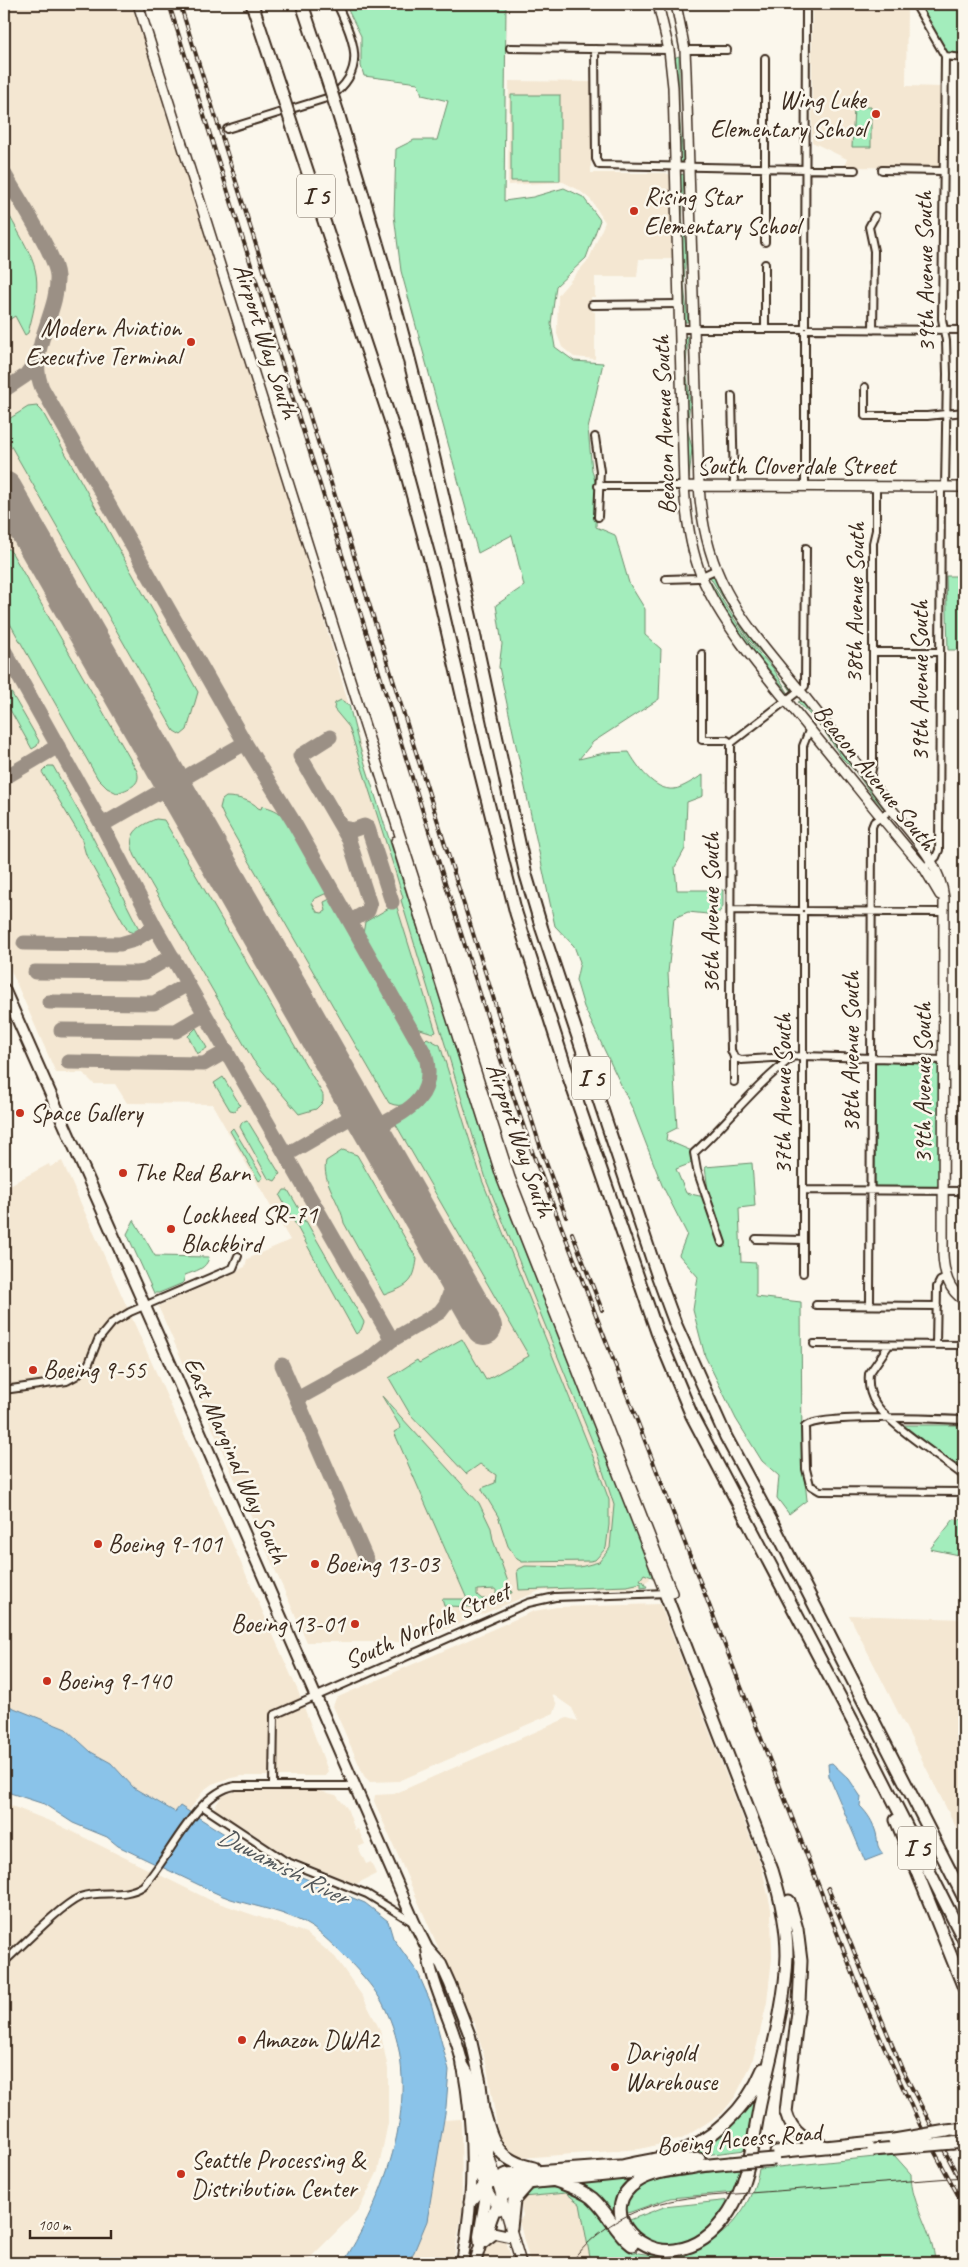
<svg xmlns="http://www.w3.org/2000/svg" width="968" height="2267" viewBox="0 0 968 2267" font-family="Caveat,sans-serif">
<rect width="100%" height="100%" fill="#fbf7ec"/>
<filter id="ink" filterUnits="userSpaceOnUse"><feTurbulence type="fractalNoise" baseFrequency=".02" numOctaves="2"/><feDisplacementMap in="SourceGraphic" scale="10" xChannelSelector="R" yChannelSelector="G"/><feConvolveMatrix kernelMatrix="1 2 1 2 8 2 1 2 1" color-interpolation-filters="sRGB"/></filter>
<g filter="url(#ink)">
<path fill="#f4e7d2" d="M 4,4 L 133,4 L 294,517 L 386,832 L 645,1563 L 650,1579 L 637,1588 L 539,1591 L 407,1645 L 407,1642 L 307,1642 L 158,1306 L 245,1267 L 247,1259 L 290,1240 L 212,1104 L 127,1103 L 115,1084 L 94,1084 L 83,1073 L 56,1073 L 4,955 Z
M 816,7 L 907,7 L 906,86 L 941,87 L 940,168 L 844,167 L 847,159 L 812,142 L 812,10 Z
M 509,81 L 591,82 L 591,173 L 666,173 L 670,175 L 672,259 L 639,259 L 637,277 L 595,277 L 595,297 L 591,297 L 592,311 L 595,312 L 595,359 L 574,357 L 562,347 L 557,334 L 558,295 L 589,259 L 605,222 L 591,200 L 579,190 L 563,182 L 508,185 Z
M 62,1161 L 298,1691 L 328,1771 L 325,1776 L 242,1776 L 226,1779 L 212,1784 L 204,1790 L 188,1812 L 180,1806 L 176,1812 L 134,1788 L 111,1763 L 91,1752 L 66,1729 L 4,1704 L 4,1188 L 49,1164 L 50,1167 Z
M 660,1604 L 762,1868 L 771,1909 L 772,1958 L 767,2002 L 757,2045 L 751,2065 L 735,2097 L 722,2113 L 682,2139 L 640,2149 L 520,2158 L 505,2148 L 499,2138 L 487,2067 L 474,2021 L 471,2022 L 374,1801 L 375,1795 L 394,1794 L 567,1718 L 578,1721 L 572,1708 L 552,1694 L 557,1705 L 554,1713 L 399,1781 L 370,1782 L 364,1776 L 333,1706 L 336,1698 L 534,1611 L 557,1607 Z
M 849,1615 L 964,1619 L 964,1843 Z
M 235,1791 L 320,1791 L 336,1795 L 347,1808 L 355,1830 L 358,1829 L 365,1844 L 358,1847 L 366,1864 L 371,1862 L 376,1874 L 356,1884 L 289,1857 L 214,1808 L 222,1796 Z
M 4,1803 L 57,1824 L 210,1900 L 306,1933 L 335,1957 L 363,1997 L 380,2030 L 388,2069 L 388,2123 L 378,2171 L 359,2209 L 305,2263 L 4,2263 Z
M 461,2119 L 462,2211 L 453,2263 L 407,2263 L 414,2252 L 427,2221 L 444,2120 Z
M 566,2193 L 580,2204 L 591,2263 L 530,2263 L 519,2221 L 523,2216 L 520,2200 L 523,2197 Z
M 499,2238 L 506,2241 L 513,2263 L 482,2263 L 487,2242 L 490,2239 Z"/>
<path fill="#a3edbc" stroke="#6f8c6d" d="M 345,4 L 506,4 L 504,201 L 533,197 L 564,188 L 583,197 L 600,220 L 586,258 L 556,286 L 551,324 L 555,347 L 574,361 L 603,363 L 588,429 L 592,470 L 597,489 L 596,527 L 615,535 L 629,583 L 645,609 L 645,635 L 661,649 L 659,699 L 593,742 L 579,759 L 604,753 L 629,752 C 637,766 654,791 674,789 C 683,788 695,779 703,775 L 703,796 L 687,802 L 685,849 L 675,867 L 677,890 L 723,890 L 723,907 L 717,915 L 688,912 L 674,918 L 668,973 L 677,1128 L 667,1133 L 666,1140 L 692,1151 L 692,1163 L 676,1169 L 686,1193 L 709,1198 L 705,1167 L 752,1163 L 755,1206 L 739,1208 L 741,1262 L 756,1263 L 756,1297 L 801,1302 L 802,1453 L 807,1500 L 789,1514 L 777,1498 L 779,1476 L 762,1461 L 736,1419 L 705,1356 L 693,1310 L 698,1277 L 679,1255 L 687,1234 L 662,1185 L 633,1110 L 584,1007 L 576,980 L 580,962 L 574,946 L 555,926 L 499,667 L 502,644 L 496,605 L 524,586 L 512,535 L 478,553 L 401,271 L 394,215 L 396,149 L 414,140 L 437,140 L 448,101 L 422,95 L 418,83 L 364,76 L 361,66 L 361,36 Z
M 919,4 L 964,4 L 964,53 L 956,55 L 945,52 Z
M 679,56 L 679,110 L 683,163 L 679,162 L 674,58 Z
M 511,95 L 560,95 L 560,181 L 511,181 Z
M 854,107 L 871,107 L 871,147 L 852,147 Z
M 684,174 L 682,218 L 686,248 L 684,285 L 688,322 L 683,322 L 679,175 Z
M 8,213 C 37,267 45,271 28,333 L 25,335 L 15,316 L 4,323 L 4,216 Z
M 688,336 L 686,366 L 690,403 L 687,428 L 692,448 L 689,479 L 683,337 Z
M 37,406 L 42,411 L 198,692 L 187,730 L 181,735 L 174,731 L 4,434 L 4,422 L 28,407 Z
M 4,544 L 12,553 L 137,771 C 142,785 128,789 117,793 L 107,788 L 98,779 L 4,613 Z
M 713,576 L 716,576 L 793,690 L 792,692 L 776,669 L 750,641 L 713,582 L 710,577 Z
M 946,576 L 964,576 L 964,650 L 948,650 Z
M 710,581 L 749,642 L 773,668 L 789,694 L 737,630 L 708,582 Z
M 4,680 L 39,741 L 37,746 L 32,749 L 4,699 Z
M 341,700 L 349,705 L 359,745 L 499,1182 L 644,1550 L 652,1577 L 644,1574 L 640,1580 L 643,1581 L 647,1587 L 641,1588 L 641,1583 L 627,1586 L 519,1590 L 517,1570 L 525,1566 L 580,1567 L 599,1562 L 610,1548 L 614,1505 L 597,1453 L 487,1182 L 401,900 L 403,898 L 396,874 L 349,727 L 334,709 L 335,703 Z
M 803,700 L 886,809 L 885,810 L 874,798 L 855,771 L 842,758 L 823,729 L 798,702 Z
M 48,766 L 53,766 L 89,830 L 139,929 L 134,933 L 128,931 L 86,855 L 81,837 L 42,772 Z
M 226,797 C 236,797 252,800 258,808 L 261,809 L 262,806 C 272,808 278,811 286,818 L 329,892 L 314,899 L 312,903 L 317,912 L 322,913 L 326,911 L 324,902 L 332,898 L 420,1054 C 428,1073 417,1116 389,1103 L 225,819 L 220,808 L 222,800 Z
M 156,819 L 164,820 L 314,1079 L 323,1095 L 323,1102 L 316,1109 L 299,1114 L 253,1060 L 135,856 C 125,834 138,826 156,819 Z
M 396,904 L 436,1032 L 433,1033 L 417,1028 L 363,934 L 365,922 Z
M 196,1028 L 207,1048 L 197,1054 L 188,1036 Z
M 427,1038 L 440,1045 L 482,1180 L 596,1464 L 609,1500 L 609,1525 L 606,1548 L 595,1560 L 590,1561 L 522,1562 L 517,1559 L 508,1546 L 498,1516 L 482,1490 L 482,1488 L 495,1483 L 496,1475 L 480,1464 L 466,1474 L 410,1414 L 389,1378 L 417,1360 L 419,1363 L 462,1339 L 486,1380 L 529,1356 L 395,1123 C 430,1104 442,1078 424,1041 Z
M 875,1059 L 944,1062 L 944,1191 L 875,1191 Z
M 223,1077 L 240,1105 L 235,1111 L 230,1110 L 214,1083 Z
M 247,1120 L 280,1174 L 275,1181 L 268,1178 L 240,1127 L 242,1122 Z
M 233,1128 L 263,1178 L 259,1181 L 230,1131 Z
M 343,1150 L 357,1155 L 417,1259 C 414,1284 407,1286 384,1295 L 344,1223 C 341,1203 321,1181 326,1161 Z
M 284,1190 L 288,1190 L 305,1219 L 304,1222 L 306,1221 L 364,1322 L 361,1330 L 356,1334 L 280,1196 Z
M 134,1220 L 155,1256 L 209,1257 C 207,1269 195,1271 185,1275 L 183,1283 L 159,1293 L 154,1293 L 127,1234 Z
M 382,1396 L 479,1503 L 491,1528 L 493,1540 L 512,1593 L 496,1595 L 496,1589 L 477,1590 L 477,1595 L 482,1599 L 509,1598 L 498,1603 L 478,1604 L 477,1607 L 444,1606 L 442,1599 L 467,1599 L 394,1432 L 401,1428 Z
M 904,1425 L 964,1425 L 964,1473 Z
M 954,1519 L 964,1520 L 964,1556 L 930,1549 Z
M 754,2095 L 757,2096 L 756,2103 L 745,2150 L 673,2159 Z
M 894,2155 L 911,2174 C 911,2206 934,2232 935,2263 L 591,2263 L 580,2204 L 566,2193 L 523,2197 C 532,2189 538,2187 550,2188 C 599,2189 599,2233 634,2252 C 698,2267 748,2226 759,2169 Z
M 742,2167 L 735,2192 L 670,2198 L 625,2214 L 626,2199 L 631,2191 L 650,2181 Z
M 633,2177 L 622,2189 L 619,2226 L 581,2182 Z
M 731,2200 C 713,2233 677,2262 638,2237 C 634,2234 630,2226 627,2221 L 664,2207 Z"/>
<path fill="#8ac3e9" stroke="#6a8698" d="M 4,1704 L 66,1729 L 91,1752 L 111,1763 L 134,1788 L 175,1812 L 180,1806 L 250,1850 L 275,1869 L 292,1873 L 365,1903 L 388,1921 L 393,1938 L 418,1973 L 431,2003 L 449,2070 L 446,2107 L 427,2221 L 414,2252 L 407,2263 L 343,2263 C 389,2189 427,2086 382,2002 C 372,1985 358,1970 344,1956 C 334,1946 324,1936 313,1928 C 287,1911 259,1908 231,1899 C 218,1895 206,1888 193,1882 C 168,1870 143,1858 118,1846 L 107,1837 L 73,1823 L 44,1804 L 4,1791 Z
M 832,1763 L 849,1779 L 861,1797 L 860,1806 C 868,1814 873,1822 876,1833 C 879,1844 875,1844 883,1854 L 865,1861 L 829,1776 L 828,1764 Z"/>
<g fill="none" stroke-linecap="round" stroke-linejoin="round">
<path stroke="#9b9085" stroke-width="15" d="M 4,173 C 16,195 56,255 57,276 C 59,314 26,350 42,388 L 245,743 L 293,821 L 426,1056 C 437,1101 404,1112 371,1130
M 4,390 L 25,376 L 37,360
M 4,650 L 102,825 L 155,927 L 392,1340
M 330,737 L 300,756 L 349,840 L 370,905 L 368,911 L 351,921
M 4,778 L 58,746
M 102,825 L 245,743
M 342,828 L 353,830 L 364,826 L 368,828 L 392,902
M 24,943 L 120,944 L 134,940 L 155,927
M 35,972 L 137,973 L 145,972 L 172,956
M 49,1002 L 154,1003 L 188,984
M 61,1030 L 176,1031 L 205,1014
M 68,1062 L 204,1064 L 227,1051
M 286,1155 L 360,1112
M 282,1365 L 367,1561
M 297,1399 L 368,1360 L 392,1340 L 440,1312 L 446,1304 L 452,1288 L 448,1265"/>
<path stroke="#9b9085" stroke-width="36" d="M 4,489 L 484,1327"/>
<g stroke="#3b2a1e" stroke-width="10">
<path id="street" d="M 915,4 L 945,56
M 510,48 L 669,50
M 595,49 L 596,159 L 599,165 L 855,170
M 685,50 L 727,50
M 945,56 L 964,58
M 227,129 L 330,97 C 369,70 353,39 337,4
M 882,170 L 943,171
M 765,242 L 765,58
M 592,305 L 678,304
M 805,325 L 806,4
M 679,329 L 802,329
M 765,329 L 765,264
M 809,329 L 964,330
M 873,330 L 874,251 L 869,227 L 875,216
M 865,387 L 865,416 L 927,416 L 964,412
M 732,396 L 734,486
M 595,437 L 600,471 L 598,517
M 598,486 L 684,486
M 805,486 L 805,332
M 945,487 L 947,374 L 946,341 L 942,319 L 945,56
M 666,579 L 698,578 L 715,570
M 874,652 L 940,652
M 702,654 L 702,740 L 727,740 L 731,743
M 731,743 L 730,1006 L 731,1050 L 734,1057 L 734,1082
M 731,743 L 805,686 L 806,548
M 870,779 L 873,764 L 873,543 L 876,530 L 876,487
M 924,868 L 936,857 L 939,850 L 941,487
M 803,907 L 803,746 L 810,728
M 731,910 L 799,911
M 807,911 L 943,912
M 734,1057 L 741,1060 L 803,1056 L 944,1060
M 803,1190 L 964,1191
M 756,1239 L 803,1240
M 722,1243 L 697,1170 L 694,1153 C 728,1122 756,1084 794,1056
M 803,1273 L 803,915
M 816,1305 L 937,1306
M 870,1305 L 872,827 L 874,822 L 892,809
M 814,1344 L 964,1345
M 889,1345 L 869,1374 C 868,1384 870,1395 876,1404 C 891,1426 941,1458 964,1476
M 936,1345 L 937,1287 L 940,1281 L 946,1278
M 4,1390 L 67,1381 L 76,1376 L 89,1363 L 98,1340 L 112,1323 L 130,1312 L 233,1268 L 238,1256
M 964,1420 C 941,1419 815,1413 805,1427 L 806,1469 L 810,1485 L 820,1491 L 964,1492
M 273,1785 L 274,1715 L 528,1603 L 555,1597 L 668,1593
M 202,1806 L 285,1861 L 367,1894 L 414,1923
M 4,1962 C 22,1946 60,1906 80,1897 C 101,1889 123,1899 143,1886 C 169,1859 196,1792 235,1786 L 354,1786"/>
</g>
<g stroke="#3b2a1e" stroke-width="12">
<path id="secondary" d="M 138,4 L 354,692 L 510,1178 L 672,1593
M 658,4 L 669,50 L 673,87 L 684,486 C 686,517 690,547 701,575 C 722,626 773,684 808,727 C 847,774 884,822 924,868 L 940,895
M 676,4 L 685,50 L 686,72 L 699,486 C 705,585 746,624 805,697 C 835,735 864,773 893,811 C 914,837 940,863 944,898 L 943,1255 C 944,1273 948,1290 964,1300
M 684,486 L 964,487
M 396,841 L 502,1179 L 665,1593
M 490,2158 L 521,2263
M 474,2160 L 479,2176 L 499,2210"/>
</g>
<g stroke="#3b2a1e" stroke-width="14">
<path id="primary" d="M 4,989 L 167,1356 L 415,1924 L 427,1948 L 441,1964 L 450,1984 L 470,2036 L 480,2080 L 488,2149 L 488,2182 L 479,2236 L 480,2246 L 475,2263
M 427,1949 C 432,1989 455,2026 463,2066 C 475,2130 474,2199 462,2263
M 482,2243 L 495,2233 L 509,2236"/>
</g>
<g stroke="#3b2a1e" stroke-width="15">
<path id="highway" d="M 252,4 L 282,94
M 302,4 L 326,76
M 338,113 C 366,205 394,297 417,390 C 458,550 491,713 526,875 L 542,929 L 658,1277 L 675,1323 L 726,1437 L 774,1526 L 964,1898
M 293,128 L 399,446 L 434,574 L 476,755 L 516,913 L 565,1066 L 657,1332 L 692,1416 L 871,1756 L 964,1940
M 665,1593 L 772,1870 C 781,1899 787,1925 787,1955 C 786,2002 770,2058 760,2104 C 753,2139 749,2182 729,2212 C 716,2232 699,2247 675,2250 C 634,2255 598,2208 637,2182 C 653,2171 676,2170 695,2167
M 896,1820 L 964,1988
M 789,1901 L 797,1929 L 801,1961 L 799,2003 L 786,2112 C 792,2134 806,2141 827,2147
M 463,2066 L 471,2079 L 474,2091 L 483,2166 L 491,2180 L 507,2185 L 655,2170
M 484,2112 C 493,2144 498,2161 534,2168
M 947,2131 L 964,2129
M 953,2143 L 964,2142
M 776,2152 L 894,2140
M 646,2164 L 699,2159
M 622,2166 C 638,2162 656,2160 672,2155 C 713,2141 747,2108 763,2069
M 689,2167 L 730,2163
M 553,2180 C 566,2185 581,2189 592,2198 C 608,2212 615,2232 632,2245
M 470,2202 L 486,2184 L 507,2174 L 620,2166
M 511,2228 L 514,2200 L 529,2183
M 484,2241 C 491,2217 495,2198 517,2184"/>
</g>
<use href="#street" stroke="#fbf7ec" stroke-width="6"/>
<use href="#secondary" stroke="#fbf7ec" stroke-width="9"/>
<use href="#primary" stroke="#fbf7ec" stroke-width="10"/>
<use href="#highway" stroke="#fbf7ec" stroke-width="11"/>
<path stroke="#3b2a1e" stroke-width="1" d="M 571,2263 C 601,2221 646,2202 696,2197 L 964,2177"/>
<g stroke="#3b2a1e" stroke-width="4">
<path id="rail" d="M 169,4 L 499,1054 L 533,1154 L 866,2007 L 920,2125 L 964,2206
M 180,4 L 541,1149 L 566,1217
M 572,1233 L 602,1310
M 828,1888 L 902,2069 L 964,2188"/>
</g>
<use href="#rail" stroke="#fbf7ec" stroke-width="2" stroke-dasharray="5.5" stroke-linecap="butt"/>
<g stroke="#3b2a1e" stroke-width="15" stroke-linecap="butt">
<path id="highway-bridge" d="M 326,76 L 338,113
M 282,94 L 293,128
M 894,2140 L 947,2131
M 873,2150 L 953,2143
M 730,2163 L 774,2159"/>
</g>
<use href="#highway-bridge" stroke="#fbf7ec" stroke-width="11"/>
</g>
</g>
<g fill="#c8321e" stroke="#fbf7ec" stroke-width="2">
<circle cx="876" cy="114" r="5"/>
<circle cx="634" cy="211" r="5"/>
<circle cx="191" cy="342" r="5"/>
<circle cx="20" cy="1113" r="5"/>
<circle cx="123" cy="1173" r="5"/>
<circle cx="171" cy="1229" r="5"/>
<circle cx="33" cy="1370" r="5"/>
<circle cx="98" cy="1544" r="5"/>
<circle cx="315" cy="1564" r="5"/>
<circle cx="355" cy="1624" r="5"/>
<circle cx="47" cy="1681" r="5"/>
<circle cx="242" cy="2040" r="5"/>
<circle cx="615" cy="2067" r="5"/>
<circle cx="181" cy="2174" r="5"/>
</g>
<g text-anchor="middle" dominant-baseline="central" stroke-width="5" stroke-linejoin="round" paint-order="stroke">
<g fill="#fbf7ec" stroke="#75685c" stroke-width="1">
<rect x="297" y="174.5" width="38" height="43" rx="4"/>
<rect x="572" y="1056.5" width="38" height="43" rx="4"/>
<rect x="898" y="1826.5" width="38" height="43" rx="4"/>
</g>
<g font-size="24" font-weight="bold" fill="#3b2a1e">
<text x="316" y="196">I 5</text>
<text x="591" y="1078">I 5</text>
<text x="917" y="1848">I 5</text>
</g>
<g font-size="25" fill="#3b2a1e" stroke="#fbf7ec" text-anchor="start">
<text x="866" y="100" text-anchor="end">Wing Luke<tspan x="866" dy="29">Elementary School</tspan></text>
<text x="644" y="197">Rising Star<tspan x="644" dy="29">Elementary School</tspan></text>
<text x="181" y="328" text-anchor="end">Modern Aviation<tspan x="181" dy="29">Executive Terminal</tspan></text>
<text x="30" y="1113">Space Gallery</text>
<text x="133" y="1173">The Red Barn</text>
<text x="181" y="1215">Lockheed SR-71<tspan x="181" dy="29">Blackbird</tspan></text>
<text x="43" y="1370">Boeing 9-55</text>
<text x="108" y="1544">Boeing 9-101</text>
<text x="325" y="1564">Boeing 13-03</text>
<text x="345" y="1624" text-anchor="end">Boeing 13-01</text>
<text x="57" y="1681">Boeing 9-140</text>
<text x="252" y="2040">Amazon DWA2</text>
<text x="625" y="2053">Darigold<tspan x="625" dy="29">Warehouse</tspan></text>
<text x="191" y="2160">Seattle Processing &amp;<tspan x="191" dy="29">Distribution Center</tspan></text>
</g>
<g font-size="25" fill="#3b2a1e" stroke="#fbf7ec">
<text transform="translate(925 272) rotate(-91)">39th Avenue South</text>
<text transform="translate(266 341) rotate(72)">Airport Way South</text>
<text transform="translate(664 425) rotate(-92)">Beacon Avenue South</text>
<text x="796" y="466">South Cloverdale Street</text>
<text transform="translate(855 603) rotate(-89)">38th Avenue South</text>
<text transform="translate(920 681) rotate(-90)">39th Avenue South</text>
<text transform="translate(875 777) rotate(51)">Beacon Avenue South</text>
<text transform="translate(711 913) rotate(-90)">36th Avenue South</text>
<text transform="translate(851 1052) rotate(-90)">38th Avenue South</text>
<text transform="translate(923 1083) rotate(-90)">39th Avenue South</text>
<text transform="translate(783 1094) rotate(-90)">37th Avenue South</text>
<text transform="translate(520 1140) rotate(71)">Airport Way South</text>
<text transform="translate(236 1460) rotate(66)">East Marginal Way South</text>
<text transform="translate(427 1626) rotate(-24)">South Norfolk Street</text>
<text transform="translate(739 2139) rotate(-5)">Boeing Access Road</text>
</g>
<g font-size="26" font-style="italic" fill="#53585b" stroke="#fbf7ec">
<text transform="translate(283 1866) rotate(27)">Duwamish River</text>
</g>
</g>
<rect width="968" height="2267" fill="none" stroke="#fbf7ec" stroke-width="20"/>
<rect x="10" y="10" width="948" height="2247" fill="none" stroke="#3b2a1e" stroke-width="2" filter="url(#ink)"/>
<path d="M30 2230v8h81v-8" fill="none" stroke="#3b2a1e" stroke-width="2.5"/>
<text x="38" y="2230" font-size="15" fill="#3b2a1e" stroke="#fbf7ec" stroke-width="4" paint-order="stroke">100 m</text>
</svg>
